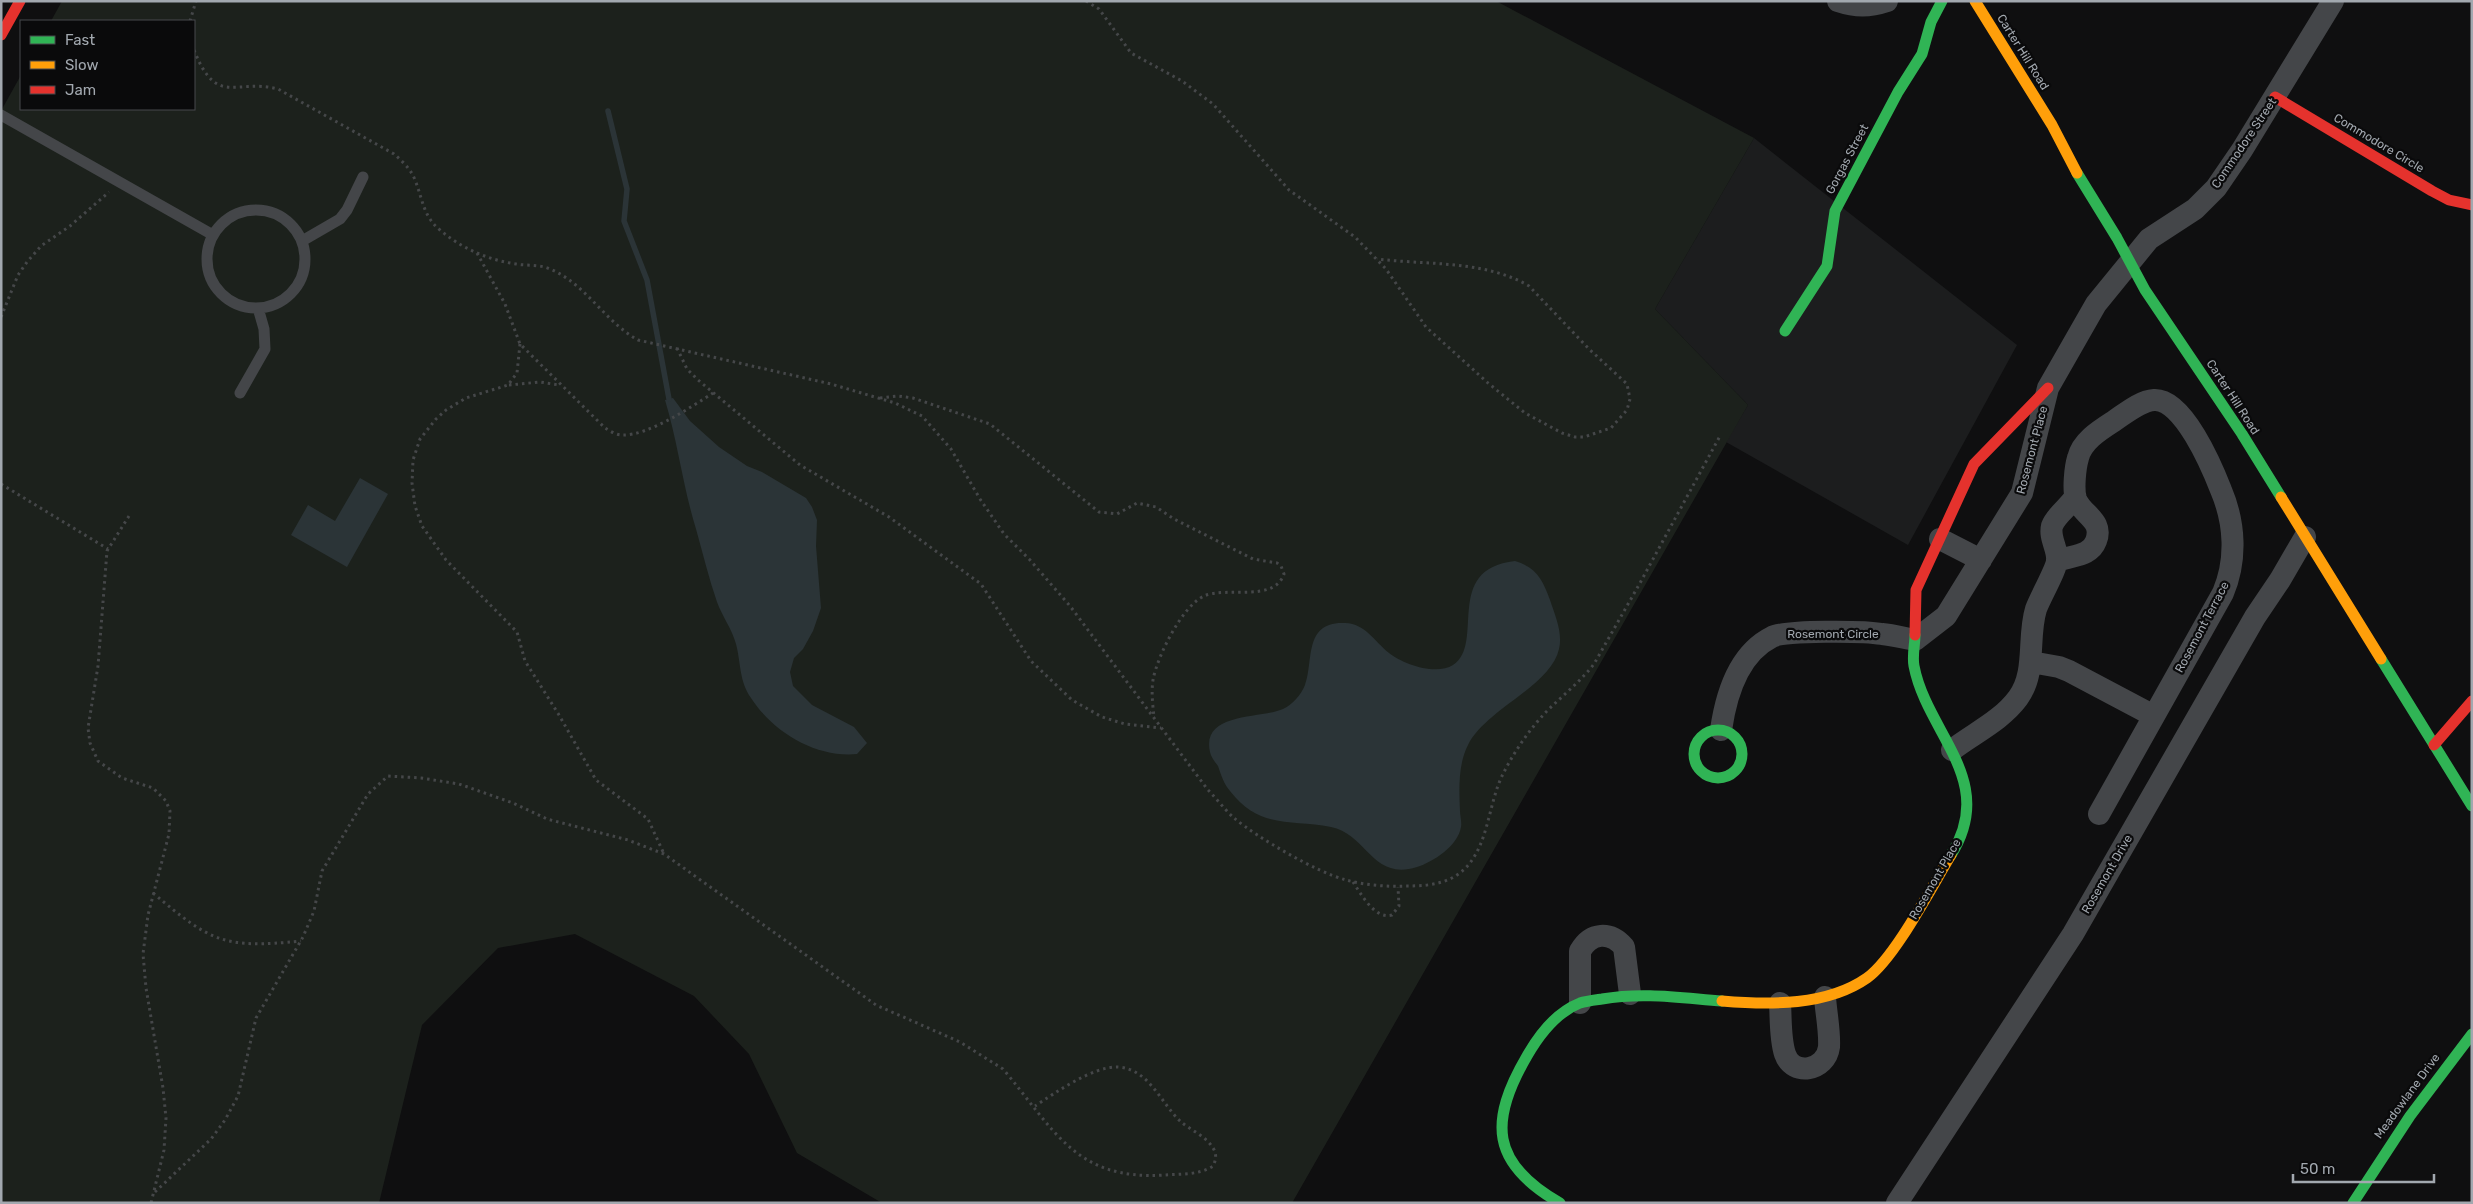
<svg xmlns="http://www.w3.org/2000/svg" width="2473" height="1204" viewBox="0 0 2473 1204" font-family="Rubik,sans-serif">
<rect width="100%" height="100%" fill="#0f0f10"/>
<path fill="#1c1d1e" d="M 1754,138 L 2017,345 L 1908,545 L 1726,442 L 1748,405 L 1655,309 Z"/>
<path fill="#1c211c" d="M 62,1 L 1496,1 L 1754,138 L 1655,309 L 1748,405 L 1292,1203 L 882,1203 L 797,1153 L 749,1054 L 694,996 L 575,934 L 498,948 L 422,1025 L 379,1203 L 1,1203 L 1,111 L 21,75 L 21,109 L 194,109 L 194,21 L 51,21 Z"/>
<path fill="#2b3437" d="M 673,398 L 690,421 L 719,447 L 747,466 L 762,472 L 806,498 L 812,507 L 817,520 L 816,546 L 821,608 L 813,631 L 803,649 L 794,658 L 790,672 L 793,686 L 812,705 L 854,727 L 867,743 L 857,754 C 816,758 773,732 751,698 C 739,681 741,663 736,644 C 732,629 722,616 717,602 C 709,579 703,554 696,529 C 683,487 678,443 665,400 Z
M 360,478 L 388,494 L 347,567 L 291,535 L 308,505 L 335,521 Z
M 1515,561 C 1536,567 1543,580 1550,600 C 1555,615 1563,633 1559,649 C 1551,686 1486,709 1468,745 C 1458,764 1459,790 1460,811 C 1460,816 1462,822 1461,827 C 1458,846 1433,862 1417,867 C 1372,881 1368,835 1331,827 C 1292,819 1260,830 1230,791 C 1224,784 1221,775 1218,766 C 1215,762 1211,757 1210,752 C 1201,712 1261,719 1283,709 C 1292,705 1301,695 1305,685 C 1314,661 1303,621 1345,623 C 1366,624 1374,641 1389,653 C 1403,664 1436,676 1453,665 C 1486,644 1442,569 1515,561 Z"/>
<g fill="none" stroke-linecap="round" stroke-linejoin="round">
<path stroke="#2b3437" stroke-width="5.5" d="M 608,111 L 627,189 L 624,221 L 647,280 L 669,399"/>
<path stroke="#454749" stroke-width="3" stroke-dasharray="2.5 4" stroke-linecap="butt" d="M 1086,1 L 1099,9 L 1131,53 L 1182,81 L 1213,104 L 1289,190 L 1355,237 L 1386,269 L 1426,327 L 1488,383 L 1525,413 L 1562,433 L 1575,437 L 1584,437 L 1611,428 L 1627,410 L 1630,399 L 1627,384 L 1589,349 L 1529,286 C 1485,260 1426,265 1377,259
M 190,21 L 196,1
M 194,50 C 217,108 235,78 278,89 L 394,154 C 402,161 411,169 415,180 C 423,200 423,216 440,230 C 461,248 488,260 516,264 C 527,266 539,264 550,269 C 586,284 604,321 638,340 L 831,384 L 895,403 L 922,416 L 951,449 L 980,499 L 1004,534 L 1030,560 L 1070,606 L 1208,790 C 1217,799 1225,810 1234,818 C 1258,838 1316,872 1346,880 C 1365,885 1386,887 1406,886 C 1423,886 1442,885 1457,875 C 1489,854 1487,805 1503,774 C 1514,752 1529,730 1546,712 C 1562,696 1580,682 1594,664 L 1640,583 L 1720,436
M 477,253 L 505,304 L 520,344 L 605,428 C 610,431 616,435 622,435 C 648,436 691,407 713,393
M 1,317 L 18,275 L 27,262 L 41,246 L 70,226 L 109,192
M 520,344 L 517,373 L 508,385 L 466,398 L 446,410 L 436,419 L 420,439 L 413,460 L 412,483 L 415,506 L 422,526 L 446,560 L 517,632 L 525,661 L 559,715 L 596,780 L 648,819 L 664,854
M 677,348 L 687,369 L 698,380 L 800,465 L 889,517 L 981,584 L 1031,661 L 1072,700 L 1102,717 L 1125,724 L 1161,728
M 509,385 L 540,382 L 559,385
M 880,398 L 898,396 L 913,398 L 990,424 L 1099,512 L 1117,514 L 1137,503 L 1156,507 L 1174,519 L 1253,559 L 1277,563 L 1281,566 L 1284,574 C 1274,603 1227,586 1204,596 C 1182,606 1157,657 1153,680 C 1151,693 1153,706 1154,718
M 1,484 L 108,549
M 129,516 L 107,551 L 98,666 L 88,728 L 90,743 L 98,761 L 122,778 L 153,788 L 166,801 L 170,811 L 169,834 L 148,915 L 143,954 L 146,988 L 163,1088 L 166,1118 L 164,1150 L 151,1203
M 1353,882 C 1361,894 1375,920 1392,915 L 1399,906 L 1398,887
M 153,893 C 211,942 224,949 301,941
M 155,1192 L 211,1139 L 225,1120 L 238,1096 L 256,1018 L 303,937 L 314,911 L 322,871 L 368,794 L 388,776 L 421,778 L 459,784 L 513,803 L 547,819 L 628,840 L 664,854 L 876,1005 L 960,1042 L 1003,1069 C 1054,1129 1075,1181 1164,1175 C 1180,1174 1200,1175 1213,1166 C 1216,1160 1217,1154 1213,1148 C 1206,1136 1190,1130 1180,1121 C 1161,1103 1149,1069 1118,1067 C 1093,1066 1055,1093 1035,1106"/>
<path stroke="#444649" stroke-width="11" d="M 1,115 L 213,235
M207 259a49 49 0 1 1 98 0a49 49 0 1 1-98 0Z
M 302,241 L 340,219 L 347,210 L 363,177
M 240,393 L 265,349 L 264,329 L 258,308"/>
<path stroke="#444649" stroke-width="22" d="M 1838,1 C 1856,7 1869,7 1887,1
M 1940,539 L 1981,560
M 2058,561 C 2071,555 2090,557 2096,541 C 2104,520 2082,515 2076,499 C 2073,490 2075,468 2078,458 C 2082,441 2100,430 2114,421 C 2126,413 2140,401 2154,400 C 2183,398 2212,467 2221,490 C 2235,523 2237,560 2223,593 L 2099,814
M 2031,662 L 2059,667 L 2069,671 L 2154,716
M 1721,730 C 1726,695 1738,654 1772,637 C 1784,630 1865,631 1882,634 C 1893,635 1904,638 1915,640 L 1946,616 L 2022,493 L 2048,388 L 2096,304 L 2149,239 L 2195,209 L 2216,188 L 2242,150 L 2333,1
M 1952,750 C 1974,733 2001,721 2018,698 C 2037,672 2027,638 2036,609 C 2040,598 2057,568 2057,560 C 2058,549 2049,538 2052,526 C 2056,515 2069,507 2075,497
M 1580,1003 L 1580,951 C 1591,932 1610,931 1624,947 L 1630,994
M 1780,1003 C 1781,1019 1780,1039 1785,1054 C 1793,1077 1826,1071 1829,1047 C 1830,1031 1826,1013 1825,997
M 1897,1203 L 2073,934 L 2255,617 L 2280,580 L 2305,537"/>
<path stroke="#30b455" stroke-width="11" d="M 2077,173 L 2117,238 L 2145,290 L 2242,434 L 2281,497
M 1785,331 L 1827,266 L 1835,211 L 1898,92 L 1922,54 L 1931,22 L 1942,1
M 1915,635 C 1915,644 1912,656 1914,666 C 1927,734 1998,780 1951,855
M 2381,659 L 2472,806
M1694 754a24 24 0 1 1 48 0a24 24 0 1 1-48 0Z
M 1560,1203 C 1490,1163 1489,1121 1527,1056 C 1539,1035 1557,1012 1580,1003 C 1586,1001 1595,1000 1602,999 C 1643,992 1681,998 1722,1001
M 2353,1203 L 2410,1116 L 2472,1034"/>
<path stroke="#ff9f0a" stroke-width="11" d="M 1975,1 L 2052,125 L 2077,173
M 2281,497 L 2381,659
M 1722,1001 C 1770,1005 1827,1006 1867,978 C 1895,958 1932,886 1951,855"/>
<path stroke="#e5322d" stroke-width="11" d="M 1,35 L 20,1
M 2275,97 L 2432,191 L 2449,200 L 2472,205
M 1915,635 L 1916,590 L 1974,464 L 2048,388
M 2434,745 L 2472,701"/>
</g>
<g text-anchor="middle" dominant-baseline="central" stroke-width="4.5" stroke-linejoin="round" paint-order="stroke">
<g font-size="12" fill="#a2a8af" stroke="#0a0a0b">
<text transform="translate(2023 52) rotate(58)">Carter Hill Road</text>
<text transform="translate(2244 143) rotate(-56)">Commodore Street</text>
<text transform="translate(2379 143) rotate(31)">Commodore Circle</text>
<text transform="translate(1847 159) rotate(-62)">Gorgas Street</text>
<text transform="translate(2233 397) rotate(57)">Carter Hill Road</text>
<text transform="translate(2032 450) rotate(-75)">Rosemont Place</text>
<text transform="translate(2202 627) rotate(-62)">Rosemont Terrace</text>
<text x="1833" y="634">Rosemont Circle</text>
<text transform="translate(2107 874) rotate(-60)">Rosemont Drive</text>
<text transform="translate(1935 879) rotate(-60)">Rosemont Place</text>
<text transform="translate(2407 1096) rotate(-54)">Meadowlane Drive</text>
</g>
</g>
<rect width="2473" height="1204" fill="none" stroke="#a2a8af" stroke-width="5"/>
<rect x="20" y="20" width="175" height="90" fill="#0a0a0b" stroke="#47494d"/>
<rect x="30" y="36" width="25" height="8" fill="#30b455" stroke="#47494d"/>
<text x="65" y="45" font-size="15" fill="#a2a8af">Fast</text>
<rect x="30" y="61" width="25" height="8" fill="#ff9f0a" stroke="#47494d"/>
<text x="65" y="70" font-size="15" fill="#a2a8af">Slow</text>
<rect x="30" y="86" width="25" height="8" fill="#e5322d" stroke="#47494d"/>
<text x="65" y="95" font-size="15" fill="#a2a8af">Jam</text>
<path d="M2293 1174v8h141v-8" fill="none" stroke="#a2a8af" stroke-width="2.5"/>
<text x="2300" y="1174" font-size="15" fill="#a2a8af" stroke="#0a0a0b" stroke-width="4" paint-order="stroke">50 m</text>
</svg>
